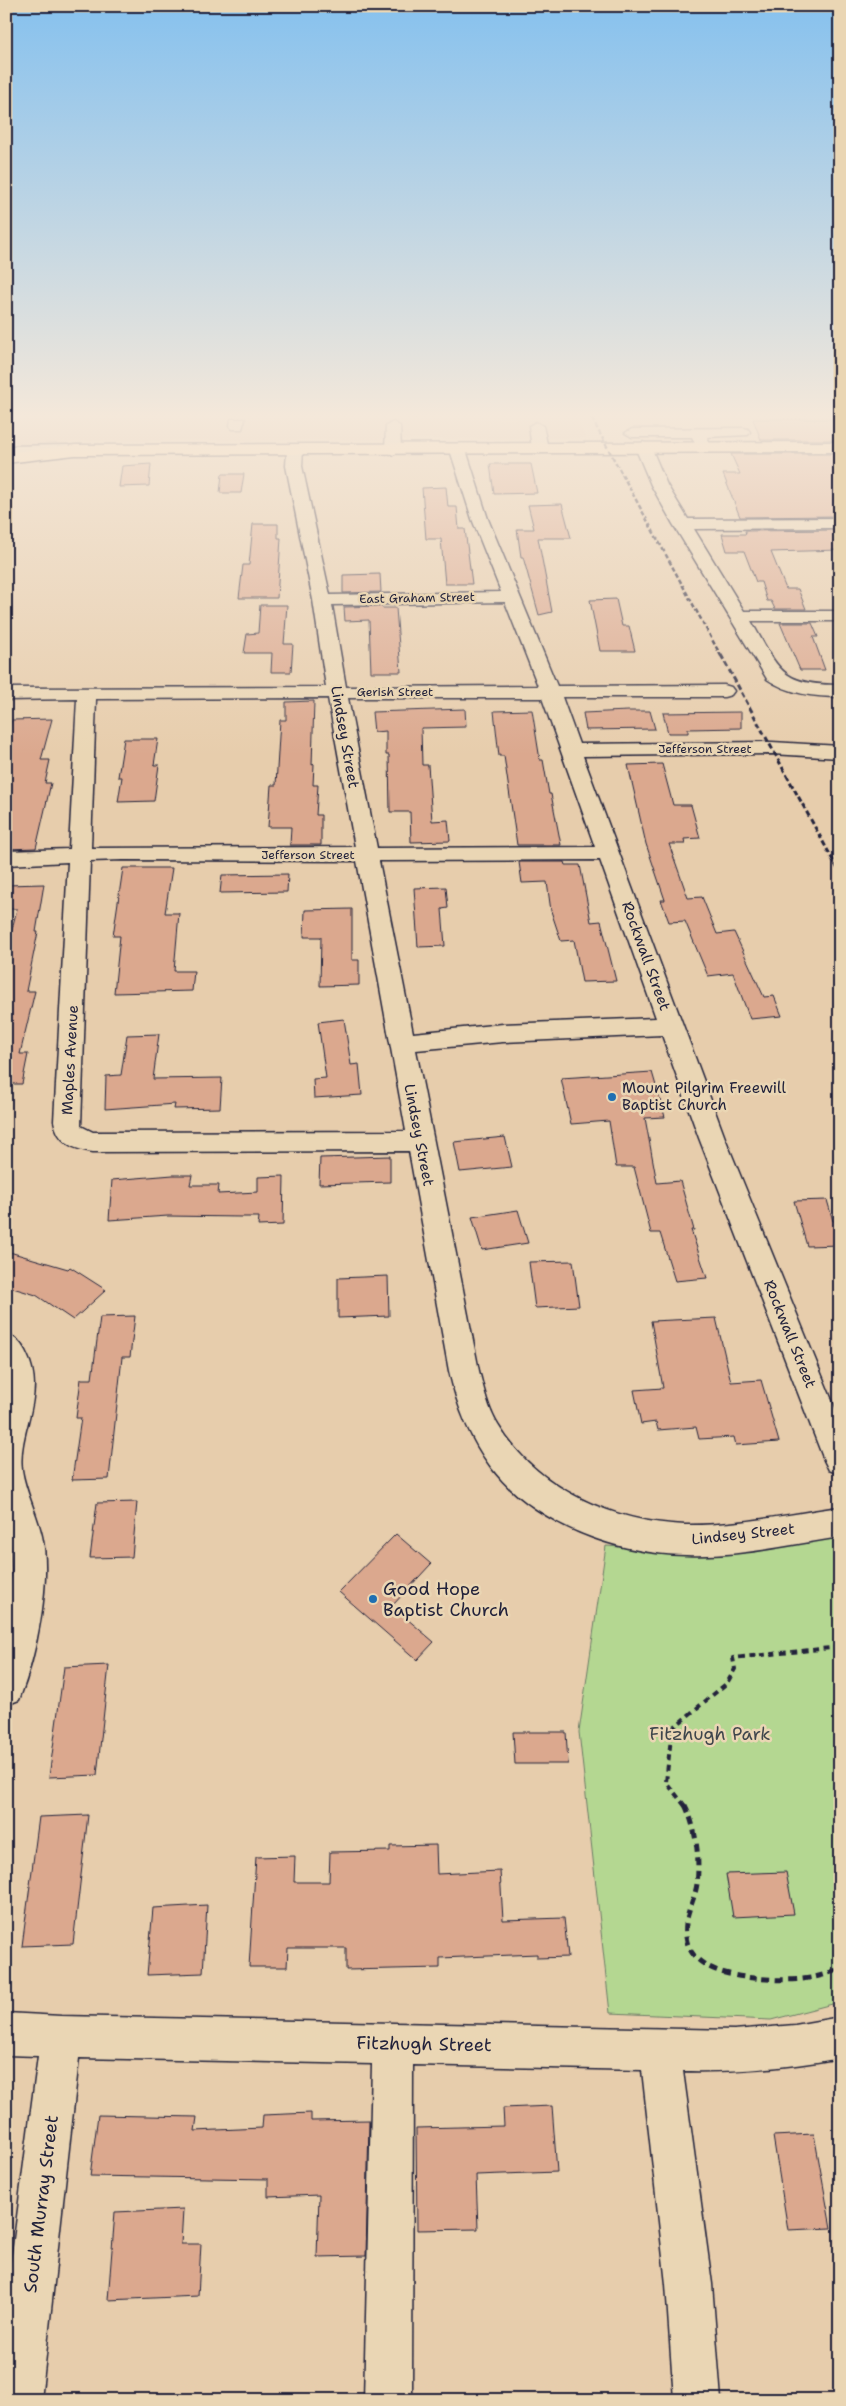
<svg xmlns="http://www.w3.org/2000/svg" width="846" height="2406" viewBox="0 0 846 2406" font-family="'Shantell Sans',sans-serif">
<rect width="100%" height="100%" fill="#e7cdac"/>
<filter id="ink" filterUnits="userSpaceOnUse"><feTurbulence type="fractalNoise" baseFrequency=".02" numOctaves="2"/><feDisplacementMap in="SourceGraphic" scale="10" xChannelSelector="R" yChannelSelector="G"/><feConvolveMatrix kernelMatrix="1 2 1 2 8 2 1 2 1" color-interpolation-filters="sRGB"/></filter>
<g filter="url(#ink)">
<path fill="#dfbfa1" d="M 6,419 L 576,419 L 586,438 L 85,441 L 6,446 Z"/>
<path fill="#b4d791" stroke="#6b7c66" d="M 840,1538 L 840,2002 L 771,2020 L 610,2013 L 579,1732 L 606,1546 L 661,1550 L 735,1549 Z"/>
<path fill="#dba88e" stroke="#22223b" d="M 753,419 L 840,419 L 840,440 L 761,440 Z
M 731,454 L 834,454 L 840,464 L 840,516 L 740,517 L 723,474 L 740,474 Z
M 151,464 L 149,486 L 119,487 L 122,466 Z
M 490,464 L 531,464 L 537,493 L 494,494 Z
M 222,474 L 244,474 L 241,493 L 220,493 Z
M 446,487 L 448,507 L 457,507 L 459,529 L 465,529 L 472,584 L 445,584 L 441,539 L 426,539 L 422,488 Z
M 562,504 L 571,538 L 538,538 L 552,612 L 539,615 L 523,557 L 521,557 L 517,529 L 534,529 L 528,505 Z
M 253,524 L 278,524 L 278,538 L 281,538 L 277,598 L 239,598 L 243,565 L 249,565 Z
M 840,530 L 840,550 L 771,552 L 786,589 L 798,589 L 806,609 L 775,609 L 771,601 L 767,601 L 761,582 L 756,582 L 744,551 L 727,551 L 722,534 L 746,534 L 745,531 Z
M 380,574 L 381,592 L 343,593 L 343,575 Z
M 616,599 L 622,626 L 629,626 L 635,651 L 600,651 L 590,600 Z
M 260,605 L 287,605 L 284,644 L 293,644 L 291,672 L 271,672 L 272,653 L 244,653 L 247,634 L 258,633 Z
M 381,606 L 382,608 L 396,608 L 401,672 L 371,672 L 369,620 L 345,621 L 344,607 Z
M 780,623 L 812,623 L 818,637 L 813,637 L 825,670 L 800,670 Z
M 314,701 L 312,765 L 314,764 L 313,785 L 318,785 L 316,815 L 321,815 L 321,845 L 290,845 L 291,827 L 268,827 L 271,785 L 276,785 L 280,720 L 286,720 L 286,702 Z
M 465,709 L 466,727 L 421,728 L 422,765 L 428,765 L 432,821 L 448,820 L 450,841 L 411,842 L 410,812 L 390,812 L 389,755 L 386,755 L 386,731 L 374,732 L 372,712 Z
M 532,710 L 540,760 L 543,760 L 549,794 L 551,794 L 561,845 L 517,845 L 504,756 L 499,756 L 494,711 Z
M 628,711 L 650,711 L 655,729 L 586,730 L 583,713 Z
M 741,712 L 741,728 L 688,729 L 688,733 L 668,733 L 663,713 Z
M 52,719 L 41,760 L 50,760 L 45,783 L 51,783 L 36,848 L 6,849 L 6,739 L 12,720 Z
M 124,739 L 158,739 L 154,765 L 159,765 L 154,801 L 118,802 L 122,777 L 118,777 Z
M 662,764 L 673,805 L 691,805 L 700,838 L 684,839 L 685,844 L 669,844 L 688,898 L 702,897 L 717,934 L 734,932 L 764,997 L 774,996 L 782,1016 L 750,1019 L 733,973 L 708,976 L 685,921 L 669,922 L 661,900 L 665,900 L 646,844 L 628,765 Z
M 519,862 L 564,862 L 565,865 L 580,865 L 591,922 L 601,921 L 616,981 L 582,982 L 574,940 L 561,941 L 551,911 L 547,882 L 522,883 Z
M 123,868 L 172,868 L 165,913 L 179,913 L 174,971 L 194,971 L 192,991 L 114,993 L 120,936 L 113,936 Z
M 288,874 L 287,892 L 220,893 L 222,875 Z
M 44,884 L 36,932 L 38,932 L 26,991 L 35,991 L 20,1054 L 28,1054 L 22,1084 L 6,1084 L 6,953 L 17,909 L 6,909 L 6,885 Z
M 446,887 L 448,908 L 442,909 L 445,946 L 418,947 L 414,888 Z
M 352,909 L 352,960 L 359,960 L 359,985 L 320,986 L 321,937 L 304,937 L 305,910 Z
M 344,1019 L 351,1065 L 359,1064 L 362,1095 L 314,1098 L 313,1079 L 326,1078 L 318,1022 Z
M 159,1034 L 153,1079 L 222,1078 L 220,1108 L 174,1109 L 175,1104 L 105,1109 L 106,1076 L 121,1075 L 127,1035 Z
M 652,1072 L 665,1117 L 645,1118 L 657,1183 L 680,1181 L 694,1230 L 691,1230 L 707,1278 L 675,1281 L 660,1233 L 651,1233 L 634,1167 L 616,1167 L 609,1121 L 571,1124 L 561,1078 Z
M 505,1137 L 512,1167 L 460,1172 L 454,1142 Z
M 390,1156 L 390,1182 L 319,1184 L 320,1158 Z
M 173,1175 L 192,1175 L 190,1185 L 219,1185 L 218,1194 L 258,1192 L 258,1177 L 284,1176 L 283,1225 L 258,1226 L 259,1217 L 241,1217 L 168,1216 L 109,1220 L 112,1180 Z
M 827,1200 L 833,1221 L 840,1221 L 840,1245 L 807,1246 L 794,1201 Z
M 518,1210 L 528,1243 L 482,1250 L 472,1217 Z
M 6,1251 L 68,1269 L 70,1267 L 106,1290 L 73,1320 L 36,1295 L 6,1286 Z
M 573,1261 L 579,1306 L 535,1308 L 529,1262 Z
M 388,1276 L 389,1316 L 338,1318 L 338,1278 Z
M 135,1316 L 130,1357 L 122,1357 L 109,1479 L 72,1480 L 81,1418 L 76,1418 L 81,1379 L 92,1379 L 100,1317 Z
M 716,1318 L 731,1382 L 761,1380 L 779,1442 L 736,1445 L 734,1437 L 699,1439 L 696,1427 L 658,1430 L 656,1422 L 641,1424 L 634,1390 L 663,1388 L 651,1321 Z
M 137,1502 L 132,1557 L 90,1558 L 97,1503 Z
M 396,1534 L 431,1564 L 392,1606 L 434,1642 L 417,1660 L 339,1592 Z
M 109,1665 L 97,1775 L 49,1777 L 64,1667 Z
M 513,1732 L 566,1732 L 568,1764 L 515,1764 Z
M 88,1815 L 73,1944 L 22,1946 L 39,1817 Z
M 436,1845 L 437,1874 L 500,1871 L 503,1920 L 564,1918 L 568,1957 L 537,1958 L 537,1954 L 440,1958 L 440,1968 L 346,1970 L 346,1948 L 288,1948 L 287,1967 L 249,1967 L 256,1857 L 295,1856 L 294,1882 L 329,1882 L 330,1852 L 390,1851 L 390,1846 Z
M 786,1872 L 794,1914 L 733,1917 L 726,1874 Z
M 207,1905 L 203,1973 L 147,1975 L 153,1908 Z
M 552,2106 L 557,2172 L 476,2175 L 478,2229 L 417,2230 L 416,2128 L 504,2126 L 503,2108 Z
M 311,2113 L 311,2121 L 369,2120 L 366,2256 L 317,2257 L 319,2195 L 268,2197 L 268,2179 L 90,2176 L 98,2115 L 197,2117 L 195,2131 L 262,2128 L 263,2115 Z
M 814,2134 L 831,2228 L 788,2230 L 773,2136 Z
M 183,2209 L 181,2244 L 201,2244 L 198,2296 L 108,2300 L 115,2212 Z"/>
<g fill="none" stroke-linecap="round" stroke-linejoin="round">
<g stroke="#22223b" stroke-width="3">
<path id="minor" d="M 231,419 L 245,419 L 242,429 L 232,429 L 230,426 Z
M 393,422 L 400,426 L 401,450 L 393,455 L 385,450 L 386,426 Z
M 536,422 L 543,426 L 548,448 L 540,453 L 532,448 L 529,426 Z
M 743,428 L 748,429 L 750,432 L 748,435 L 707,437 L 711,447 L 703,452 L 698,450 L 692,437 L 632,437 L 625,433 L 632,429 Z
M 643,442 L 651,447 L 667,485 L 688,519 L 840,518 L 840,528 L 694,529 L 744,611 L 840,611 L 840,621 L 751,621 C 779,669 779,685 840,685 L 840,697 C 814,697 789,694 767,679 L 673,524 L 651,485 L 635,447 Z
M 68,445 L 76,450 L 73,453 L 6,456 L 6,446 Z
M 295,445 L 303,450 L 302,466 L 330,595 L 501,592 L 472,519 L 450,450 L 458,445 L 466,450 L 488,519 L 557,686 L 724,685 L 731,687 L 734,691 L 731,695 L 724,697 L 562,697 L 579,744 L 772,742 L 840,746 L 840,758 L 772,754 L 583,756 L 725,1138 L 840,1420 L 840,1474 L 829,1470 L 824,1460 L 699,1138 L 662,1035 L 503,1042 L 416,1050 L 479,1371 C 484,1389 488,1409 498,1425 C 537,1489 612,1522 685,1525 C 737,1526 789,1514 840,1507 L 840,1537 C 789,1545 737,1557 686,1555 C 617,1554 534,1524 491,1467 C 470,1439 457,1406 449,1371 L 409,1151 L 93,1152 C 73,1149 58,1143 54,1121 L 68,862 L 6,865 L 6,851 L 69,849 L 77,699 L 6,700 L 6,688 L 326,687 L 313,600 L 286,466 L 287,450 ZM 505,602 L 538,686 L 346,687 L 332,605 ZM 328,698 L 355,847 L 91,848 L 96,699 ZM 348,698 L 542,698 L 595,847 L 377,848 ZM 123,860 L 357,861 L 406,1131 L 93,1132 L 81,1126 L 90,861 ZM 600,860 L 656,1018 L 503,1024 L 413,1033 L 379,861 Z
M 6,1334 C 17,1338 22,1344 27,1355 C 47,1396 17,1431 22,1470 C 25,1491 37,1514 42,1536 C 52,1580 36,1658 19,1700 L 6,1705 L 6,1614 L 12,1573 L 11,1548 L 6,1523 Z
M 6,2013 L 61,2016 L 734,2030 L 795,2025 L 840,2017 L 840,2058 C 787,2068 737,2072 683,2071 L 712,2284 L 721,2400 L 674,2400 L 666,2284 L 642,2070 L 413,2065 L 412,2400 L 364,2400 L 372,2064 L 79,2058 L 41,2400 L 6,2400 L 6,2301 L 38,2056 L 6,2055 Z"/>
</g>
<g stroke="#22223b" stroke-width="3">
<path id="major" d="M 840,442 L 840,452 L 75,455 L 6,463 L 6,453 L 75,445 Z"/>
</g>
<path stroke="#22223b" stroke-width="4" stroke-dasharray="6 4.5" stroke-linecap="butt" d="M 685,1806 L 666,1782 L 672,1729 L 727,1683 L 735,1669 L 733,1658 L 840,1647"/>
<path stroke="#22223b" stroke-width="5" stroke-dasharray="8 5.5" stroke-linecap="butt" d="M 685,1805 C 696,1827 700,1859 697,1884 C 695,1898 688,1910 686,1924 C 681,1966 723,1975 754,1978 C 783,1981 814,1982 840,1968"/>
<use href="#minor" fill="#ead6b4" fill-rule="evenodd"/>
<use href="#major" fill="#fddbac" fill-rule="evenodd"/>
<path stroke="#22223b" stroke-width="2.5" stroke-dasharray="4.5 2.5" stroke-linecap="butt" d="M 592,419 L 721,656"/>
<path stroke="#22223b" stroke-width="3" stroke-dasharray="5.5 3" stroke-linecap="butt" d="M 721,655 L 840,873"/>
</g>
</g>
<linearGradient id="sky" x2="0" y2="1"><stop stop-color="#86c1ee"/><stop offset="0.55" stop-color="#f4e8da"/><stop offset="1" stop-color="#f4e8da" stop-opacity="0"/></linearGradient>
<rect width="846" height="755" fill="url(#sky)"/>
<g fill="#1f6fb2" stroke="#ead6b4" stroke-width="2">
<circle cx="612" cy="1097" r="5"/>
<circle cx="373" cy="1599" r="5"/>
</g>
<g text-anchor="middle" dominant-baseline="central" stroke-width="5" stroke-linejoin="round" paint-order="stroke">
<g font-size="12" fill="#22223b" stroke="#ead6b4">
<text transform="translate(417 598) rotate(-1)">East Graham Street</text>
<text x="395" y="692">Gerish Street</text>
<text x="705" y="749">Jefferson Street</text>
<text x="308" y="855">Jefferson Street</text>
</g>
<g font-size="15" fill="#22223b" stroke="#ead6b4">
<text transform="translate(345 737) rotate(80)">Lindsey Street</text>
<text transform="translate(646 956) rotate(70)">Rockwall Street</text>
<text transform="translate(70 1060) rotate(-87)">Maples Avenue</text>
<text transform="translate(419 1135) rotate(79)">Lindsey Street</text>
<text transform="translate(790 1334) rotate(68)">Rockwall Street</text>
<text transform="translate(743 1534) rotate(-6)">Lindsey Street</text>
</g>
<g font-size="15" fill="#22223b" stroke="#ead6b4" text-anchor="start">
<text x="622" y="1088">Mount Pilgrim Freewill<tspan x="622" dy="17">Baptist Church</tspan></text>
</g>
<g font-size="18" fill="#22223b" stroke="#ead6b4" text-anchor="start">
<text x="383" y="1589">Good Hope<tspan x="383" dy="21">Baptist Church</tspan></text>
</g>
<g font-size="18" fill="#3f464c" stroke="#ead6b4">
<text x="710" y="1734">Fitzhugh Park</text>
</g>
<g font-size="18" fill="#22223b" stroke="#ead6b4">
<text transform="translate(424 2044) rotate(1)">Fitzhugh Street</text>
<text transform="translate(41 2204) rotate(-83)">South Murray Street</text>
</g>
</g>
<rect width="846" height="2406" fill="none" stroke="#ead6b4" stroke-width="25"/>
<rect x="12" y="12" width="821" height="2381" fill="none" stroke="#22223b" stroke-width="2" filter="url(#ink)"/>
</svg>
